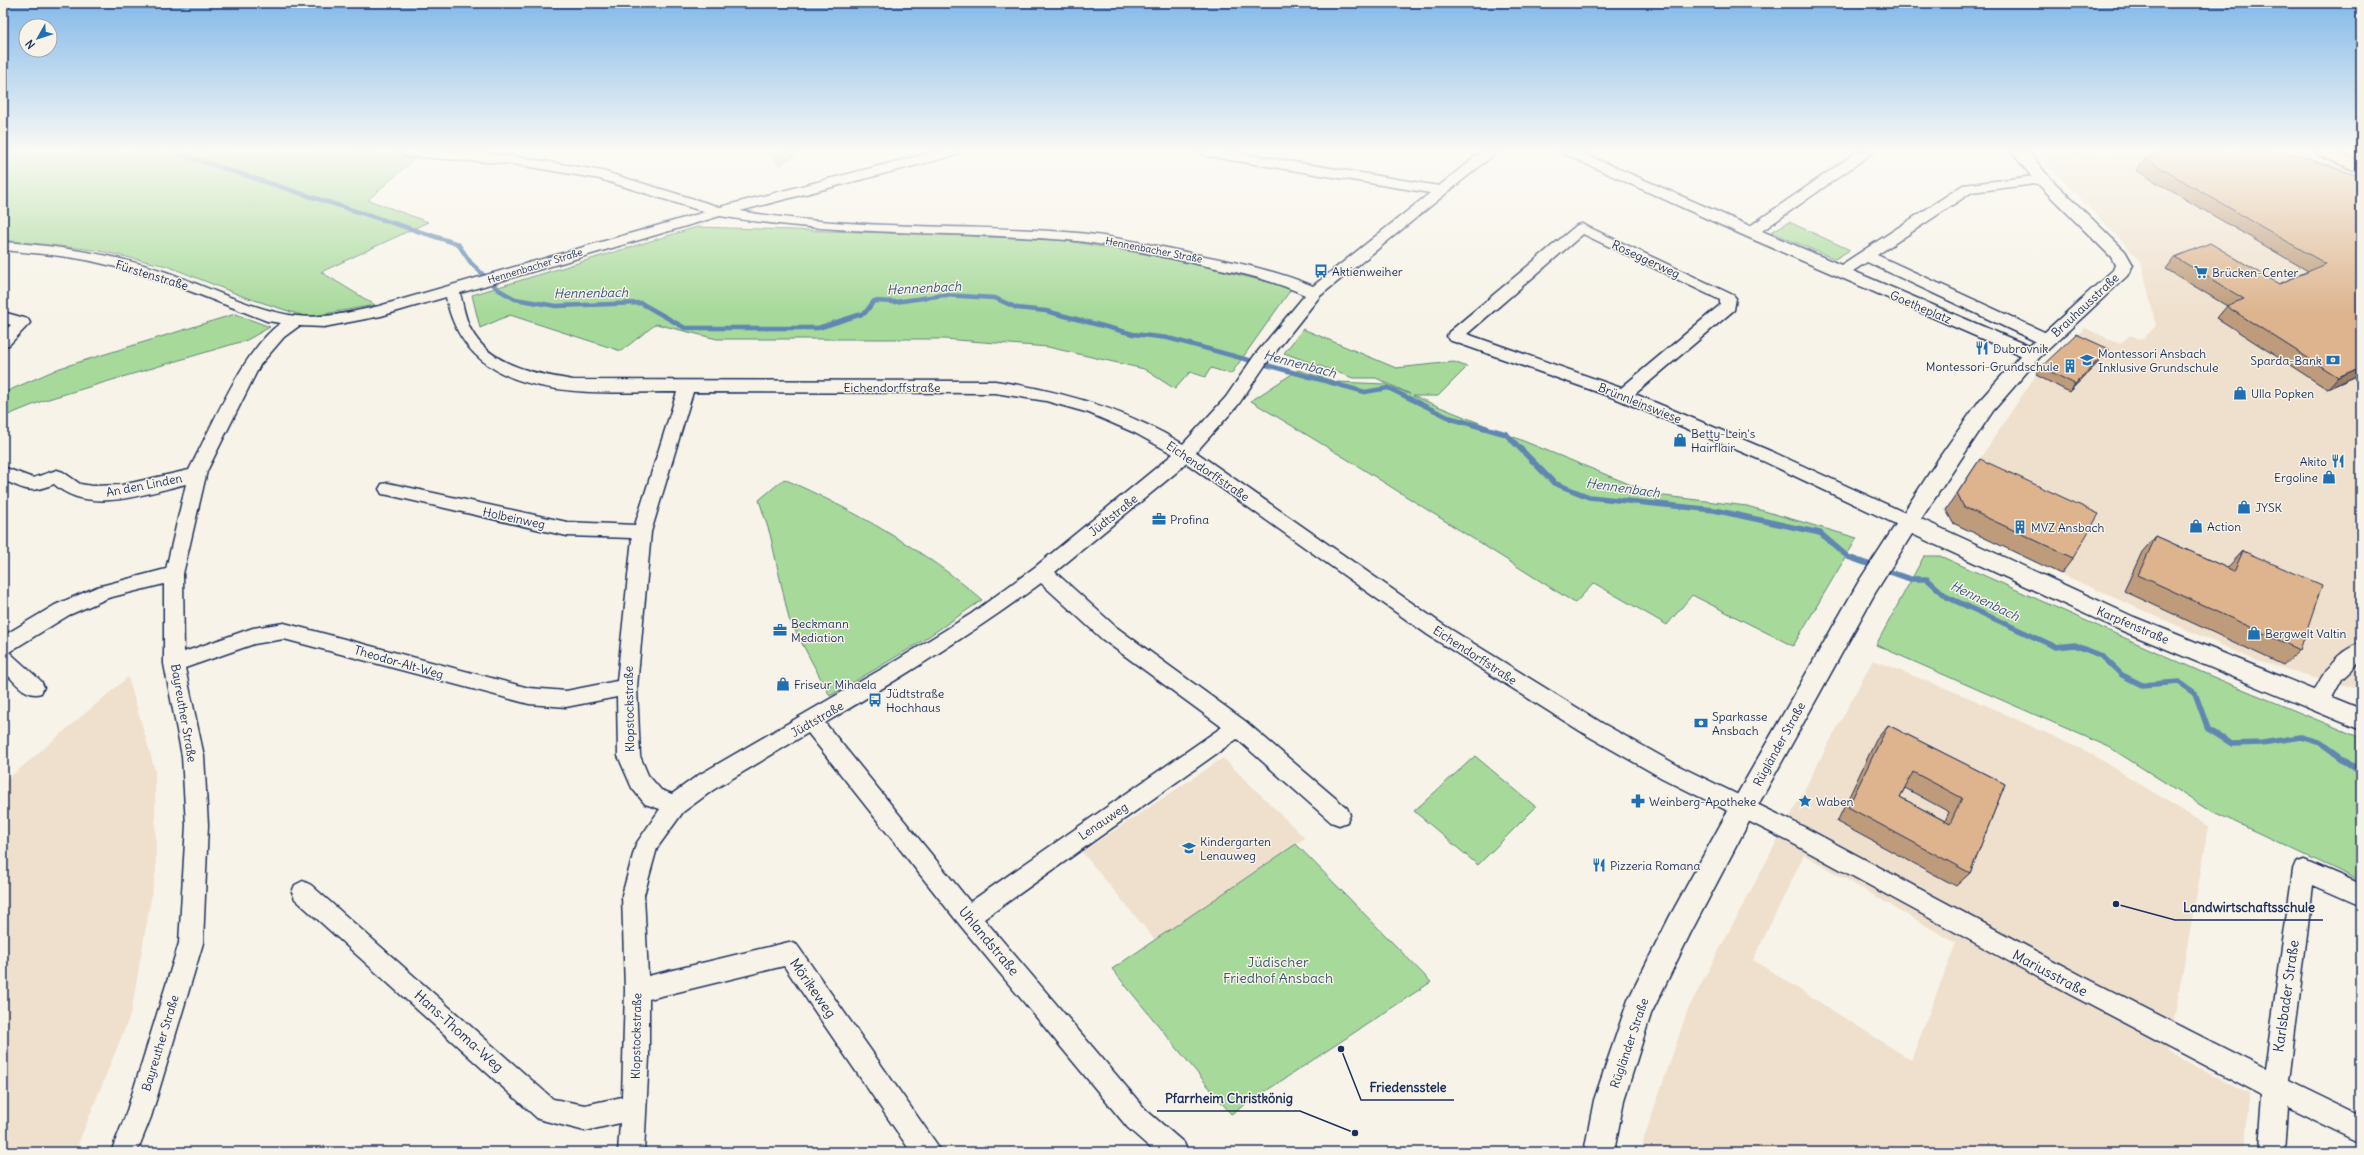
<svg xmlns="http://www.w3.org/2000/svg" width="2364" height="1155" viewBox="0 0 2364 1155" font-family="Delius,sans-serif">
<rect width="100%" height="100%" fill="#f7f3e8"/>
<filter id="ink" filterUnits="userSpaceOnUse"><feTurbulence type="fractalNoise" baseFrequency=".025" numOctaves="2"/><feDisplacementMap in="SourceGraphic" scale="8" xChannelSelector="R" yChannelSelector="G"/><feConvolveMatrix kernelMatrix="1 2 1 2 8 2 1 2 1" color-interpolation-filters="sRGB"/></filter>
<g filter="url(#ink)">
<path fill="#efe0cd" fill-rule="evenodd" d="M 2036,152 L 2307,152 L 2361,175 L 2361,690 L 2257,661 L 2061,574 L 1953,523 L 1969,475 L 2036,375 L 2085,328 L 2120,344 L 2130,335 L 2142,340 L 2156,326 L 2141,261 Z
M 1873,660 L 1970,698 L 2092,754 L 2209,827 L 2168,1052 L 2249,1093 L 2245,1152 L 1642,1152 L 1644,1138 L 1688,1009 ZM 1804,855 L 1956,943 L 1911,1060 L 1753,960 Z
M 128,677 L 155,770 L 156,870 L 131,1013 L 75,1152 L 3,1152 L 3,783 Z
M 1223,758 L 1305,838 L 1155,940 L 1082,852 Z"/>
<path fill="#a7d99a" stroke="#61847c" d="M 3,152 L 367,152 L 414,159 L 368,200 L 428,222 L 321,272 L 375,305 L 307,317 L 242,296 L 167,266 L 95,250 L 3,240 Z
M 770,152 L 798,152 L 780,165 Z
M 1789,222 L 1850,250 L 1835,259 L 1771,232 Z
M 697,227 L 1050,238 L 1179,260 L 1292,288 L 1231,374 L 1211,368 L 1205,377 L 1190,372 L 1175,389 L 1144,369 L 1048,347 L 944,339 L 717,339 L 656,324 L 621,351 L 510,315 L 480,328 L 472,295 Z
M 235,314 L 270,327 L 247,340 L 45,400 L 3,417 L 3,393 L 60,368 Z
M 1303,329 L 1396,368 L 1454,362 L 1467,367 L 1438,396 L 1413,396 L 1656,495 L 1747,506 L 1857,538 L 1793,646 L 1692,595 L 1667,625 L 1594,583 L 1575,603 L 1350,461 L 1251,401 L 1298,370 L 1337,382 L 1385,384 L 1410,394 L 1376,378 L 1353,378 L 1284,353 Z
M 784,479 C 850,508 928,552 982,600 L 916,645 L 830,696 L 789,619 L 770,534 L 759,500 Z
M 1924,556 L 1940,556 L 2206,674 L 2361,738 L 2361,881 L 2205,808 L 2109,747 L 1876,645 Z
M 1475,756 L 1536,807 L 1478,865 L 1414,811 Z
M 1296,844 L 1431,982 L 1231,1114 L 1112,969 Z"/>
<g fill="none" stroke-linecap="round" stroke-linejoin="round">
<path stroke="#6087b2" stroke-width="4.5" d="M 173,152 L 458,244 L 471,263 L 499,290 L 515,299 L 556,306 L 641,303 L 685,328 L 818,328 L 865,313 L 874,301 L 895,302 L 944,295 L 995,298 L 1017,308 L 1046,311 L 1133,334 L 1168,338 L 1365,392 L 1388,388 L 1452,419"/>
<path stroke="#6087b2" stroke-width="5.5" d="M 1450,418 L 1506,434 L 1554,483 L 1589,497 L 1714,510 L 1820,533 L 1848,557 L 1910,579 L 1927,579 L 1947,597 L 2056,647 L 2075,645 L 2102,656 L 2122,675 L 2142,685 L 2179,682 L 2195,693 L 2208,729 L 2232,744 L 2262,743 L 2301,737 L 2321,743 L 2328,748"/>
<path stroke="#6087b2" stroke-width="7" d="M 2326,747 L 2361,772"/>
<g stroke="#1b2f5e" stroke-width="3">
<path id="minor" d="M 399,152 L 468,152 L 513,156 L 602,171 L 720,207 L 933,152 L 958,152 L 956,155 L 740,211 C 847,230 958,224 1066,232 C 1111,235 1156,246 1200,255 C 1239,263 1277,271 1313,286 L 1430,193 L 1206,156 L 1199,152 L 1234,152 L 1439,186 L 1481,152 L 1497,152 L 1320,296 L 1266,364 L 1238,405 L 1196,452 L 1442,624 L 1602,723 L 1677,765 L 1806,828 L 2086,978 L 2265,1069 L 2293,870 L 2296,863 L 2304,860 L 2361,884 L 2361,906 L 2313,885 L 2289,1081 L 2361,1116 L 2361,1143 L 2287,1107 L 2284,1152 L 2258,1152 L 2262,1095 L 2069,994 L 1790,842 L 1662,778 L 1588,736 L 1428,635 L 1186,463 L 1178,471 L 1055,572 L 1116,627 L 1245,721 L 1347,808 L 1350,815 L 1347,822 L 1339,825 L 1331,822 L 1237,739 L 984,919 L 1146,1110 L 1184,1143 L 1188,1152 L 1155,1152 L 1128,1128 L 960,925 L 808,733 L 713,790 L 683,812 L 657,848 L 644,895 L 648,976 L 789,942 L 797,945 L 936,1143 L 940,1152 L 911,1152 L 784,966 L 649,999 L 649,1057 L 644,1152 L 618,1152 L 620,1123 L 585,1131 L 538,1119 L 295,899 L 292,892 L 295,885 L 303,881 L 311,885 L 553,1099 L 585,1105 L 622,1097 L 625,990 L 622,895 L 636,844 L 660,809 L 645,804 L 632,788 L 618,756 L 617,697 L 566,707 L 529,704 L 284,639 L 254,644 L 185,668 L 204,756 L 208,825 L 203,943 L 151,1117 L 137,1152 L 111,1152 L 125,1117 L 179,943 L 186,825 L 182,756 L 164,664 L 164,584 L 108,598 L 69,615 L 9,652 L 41,681 L 44,687 L 41,693 C 25,698 14,681 3,670 L 3,636 L 55,605 L 97,587 L 166,569 L 186,484 C 147,493 88,516 54,484 C 28,494 28,490 3,480 L 3,467 L 33,478 L 57,470 L 63,472 L 80,484 L 92,486 L 122,485 L 189,470 C 211,429 243,349 281,323 L 267,321 C 210,299 152,274 91,261 C 62,255 32,253 3,250 L 3,242 C 58,246 114,254 166,272 C 205,286 256,311 296,316 C 324,319 352,312 379,306 L 705,212 L 600,179 L 513,164 L 406,156 ZM 720,216 C 835,236 952,231 1067,240 C 1110,244 1151,254 1192,263 C 1231,271 1269,278 1305,295 L 1254,356 L 1226,397 L 1183,444 C 1125,409 1062,391 995,381 L 573,380 C 536,374 489,366 470,328 C 465,317 463,305 460,293 ZM 446,297 C 467,406 591,392 677,392 L 635,525 L 567,522 L 388,483 L 382,484 L 379,489 L 382,494 L 388,495 L 567,536 L 632,538 L 617,681 L 566,691 L 529,688 L 284,623 L 253,628 L 184,652 L 183,574 L 207,471 L 260,365 L 284,337 L 299,326 L 324,327 L 381,316 ZM 693,392 L 995,393 L 1046,401 L 1089,413 L 1135,433 L 1173,454 L 1035,567 L 971,614 L 899,659 L 697,776 L 672,794 L 661,790 L 648,775 L 640,756 L 637,687 L 651,532 ZM 1041,583 L 1102,639 L 1222,727 L 970,902 L 825,723 C 899,679 972,634 1041,583 Z
M 1560,152 L 1580,152 L 1750,226 L 1857,152 L 1874,152 L 1762,231 L 1841,265 L 1963,185 L 2042,175 L 2047,176 L 2049,179 L 2042,183 L 1972,192 L 1877,255 L 2053,336 L 2055,340 L 2053,344 L 2041,344 L 1867,262 L 1853,271 L 2038,350 L 2040,354 L 2038,358 L 2026,358 L 1745,236 Z
M 1582,224 L 1733,295 L 1736,298 L 1734,310 L 1635,394 L 1775,453 L 1914,517 L 1917,522 L 1914,527 L 1908,529 L 1902,527 L 1763,461 L 1617,399 L 1449,340 L 1447,336 L 1449,332 L 1577,225 ZM 1583,234 L 1720,300 L 1720,305 L 1621,388 L 1467,334 Z
M 3,312 L 28,319 L 30,323 L 9,345 L 3,346 L 3,332 L 11,325 L 3,322 Z
M 2361,643 L 2361,661 L 2342,679 L 2326,709 L 2319,712 L 2312,709 L 2309,703 C 2320,678 2333,652 2361,643 Z"/>
</g>
<g stroke="#1b2f5e" stroke-width="3">
<path id="secondary" d="M 2012,152 L 2029,152 L 2048,176 L 2125,251 L 2133,265 L 2127,276 L 2039,358 L 1993,411 L 1921,519 L 2134,617 L 2361,709 L 2361,730 L 2118,629 L 1912,534 L 1875,593 L 1752,816 L 1690,934 L 1651,1014 L 1624,1100 L 1614,1152 L 1584,1152 L 1594,1100 L 1628,1000 L 1670,916 L 1734,800 L 1859,581 L 1941,455 L 1979,401 L 2025,350 L 2113,270 L 2115,265 L 2111,257 L 2036,182 Z"/>
</g>
<g stroke="#1b2f5e" stroke-width="3">
<path id="primary" d="M 2316,152 L 2339,152 L 2361,162 L 2361,173 L 2318,155 Z"/>
</g>
<use href="#minor" fill="#f7f3e8" fill-rule="evenodd"/>
<use href="#secondary" fill="#f7f3e8" fill-rule="evenodd"/>
<use href="#primary" fill="#fbdf96" fill-rule="evenodd"/>
</g>
<path fill="#be9b7a" stroke="#1b2f5e" fill-rule="evenodd" d="M 2145,159 L 2361,177 L 2361,374 L 2327,389 L 2217,318 L 2227,306 L 2166,269 L 2175,257 L 2279,284 L 2308,271 L 2137,171 Z
M 2109,349 L 2103,358 L 2069,392 L 2036,375 L 2041,367 Z
M 1980,459 L 2073,558 L 2061,574 L 1953,523 L 1946,510 Z
M 2156,536 L 2227,568 L 2243,551 L 2300,650 L 2283,665 L 2124,591 L 2142,552 Z
M 1888,725 L 2005,784 L 1970,873 L 1956,886 L 1837,822 L 1876,740 ZM 1905,788 L 1949,812 L 1945,821 L 1900,797 Z"/>
<path fill="#9b7e63" stroke="#1b2f5e" d="M 2109,349 L 2103,358 L 2069,392 L 2075,384 Z
M 2361,367 L 2361,374 L 2327,389 L 2338,377 Z"/>
<path fill="#ddb48e" stroke="#1b2f5e" fill-rule="evenodd" d="M 2164,152 L 2289,152 L 2361,177 L 2361,367 L 2338,377 L 2226,306 L 2244,299 L 2175,257 L 2210,243 L 2279,284 L 2326,264 L 2145,159 Z
M 2076,334 L 2109,349 L 2075,384 L 2041,367 Z
M 1980,459 L 2099,514 L 2073,558 L 1964,507 L 1957,494 Z
M 2156,536 L 2234,571 L 2243,551 L 2322,585 L 2300,650 L 2138,575 Z
M 1888,725 L 2005,784 L 1970,873 L 1848,807 ZM 1913,772 L 1962,798 L 1950,824 L 1900,797 Z"/>
</g>
<linearGradient id="sky" x2="0" y2="1"><stop stop-color="#84b9e9"/><stop offset="0.48" stop-color="#fbfaf5"/><stop offset="1" stop-color="#fbfaf5" stop-opacity="0"/></linearGradient>
<rect width="2364" height="314" fill="url(#sky)"/>
<defs>
<g id="bus-bare" transform="scale(1.08)"><path d="M-5-6H5V4H4V6H2V4H-2V6H-4V4H-5ZM-3.5-4V0h7V-4ZM-3.5 1.2v1.5H-2V1.2ZM2 1.2v1.5H3.5V1.2Z" fill="#1f6fb2" stroke="#f7f3e8" stroke-width="2.5" paint-order="stroke"/></g>
<g id="supermarket-bare" transform="scale(1.08)"><path d="M-6-5.5h2.5l.6 2H6L4.5 2H-2.5L-4.4-4H-6ZM-1.5 3.2a1.3 1.3 0 1 0 .1 0ZM3 3.2a1.3 1.3 0 1 0 .1 0Z" fill="#1f6fb2" stroke="#f7f3e8" stroke-width="2.5" paint-order="stroke"/></g>
<g id="restaurant-bare" transform="scale(1.08)"><path d="M-5-6h1v4h1v-4h1v4h1v-4h1v5L-1.5 .5V6h-2V.5L-5-1ZM5-6V6H3V1.5H1.5Q1.5-4 5-6Z" fill="#1f6fb2" stroke="#f7f3e8" stroke-width="2.5" paint-order="stroke"/></g>
<g id="school-bare" transform="scale(1.08)"><path d="M0-5L7-2L0 1L-7-2ZM-4 1L0 2.5L4 1V4Q0 6-4 4Z" fill="#1f6fb2" stroke="#f7f3e8" stroke-width="2.5" paint-order="stroke"/></g>
<g id="bank-bare" transform="scale(1.08)"><path d="M-6-4H6V4H-6ZM0-2.3a2.3 2.3 0 1 0 0 4.6a2.3 2.3 0 1 0 0-4.6Z" fill="#1f6fb2" stroke="#f7f3e8" stroke-width="2.5" paint-order="stroke"/></g>
<g id="building-bare" transform="scale(1.08)"><path d="M-4-6H4V6H1V3H-1V6H-4ZM-2.5-4.3h1.7v1.8h-1.7ZM.8-4.3h1.7v1.8H.8ZM-2.5-1h1.7V.8h-1.7ZM.8-1h1.7V.8H.8Z" fill="#1f6fb2" stroke="#f7f3e8" stroke-width="2.5" paint-order="stroke"/></g>
<g id="shop-bare" transform="scale(1.08)"><path d="M-5-2.5h2.3a2.7 3.5 0 0 1 5.4 0H5L5.5 6h-11ZM-1.5-2.5h3a1.5 2.3 0 0 0-3 0Z" fill="#1f6fb2" stroke="#f7f3e8" stroke-width="2.5" paint-order="stroke"/></g>
<g id="office-bare" transform="scale(1.08)"><path d="M-6-3h4V-5.5h4V-3h4V5H-6ZM-1-4.5V-3h2v-1.5ZM-6 0V1H6V0Z" fill="#1f6fb2" stroke="#f7f3e8" stroke-width="2.5" paint-order="stroke"/></g>
<g id="pharmacy-bare" transform="scale(1.08)"><path d="M-2-6h4v4h4v4h-4v4h-4v-4h-4v-4h4Z" fill="#1f6fb2" stroke="#f7f3e8" stroke-width="2.5" paint-order="stroke"/></g>
<g id="sight-bare" transform="scale(1.08)"><path d="M0-6L1.8-2.2L6-1.7L2.9 1.2L3.7 5.4L0 3.3L-3.7 5.4L-2.9 1.2L-6-1.7L-1.8-2.2Z" fill="#1f6fb2" stroke="#f7f3e8" stroke-width="2.5" paint-order="stroke"/></g>
</defs>
<g fill-rule="evenodd">
<use href="#bus-bare" x="1321" y="271"/>
<use href="#supermarket-bare" x="2201" y="272"/>
<use href="#restaurant-bare" x="1982" y="348"/>
<use href="#school-bare" x="2087" y="360"/>
<use href="#bank-bare" x="2333" y="360"/>
<use href="#building-bare" x="2070" y="366"/>
<use href="#shop-bare" x="2240" y="393"/>
<use href="#shop-bare" x="1680" y="440"/>
<use href="#restaurant-bare" x="2338" y="461"/>
<use href="#shop-bare" x="2329" y="477"/>
<use href="#shop-bare" x="2244" y="507"/>
<use href="#office-bare" x="1159" y="519"/>
<use href="#shop-bare" x="2196" y="526"/>
<use href="#building-bare" x="2020" y="527"/>
<use href="#office-bare" x="780" y="630"/>
<use href="#shop-bare" x="2254" y="633"/>
<use href="#shop-bare" x="783" y="684"/>
<use href="#bus-bare" x="875" y="700"/>
<use href="#bank-bare" x="1701" y="723"/>
<use href="#pharmacy-bare" x="1638" y="801"/>
<use href="#sight-bare" x="1805" y="801"/>
<use href="#school-bare" x="1189" y="848"/>
<use href="#restaurant-bare" x="1599" y="865"/>
</g>
<g text-anchor="middle" dominant-baseline="central" stroke-width="3" stroke-linejoin="round" paint-order="stroke">
<g font-size="10" fill="#1b2f5e" stroke="#f7f3e8">
<text transform="translate(1154 250) rotate(11)">Hennenbacher Straße</text>
<text transform="translate(535 266) rotate(-17)">Hennenbacher Straße</text>
</g>
<g font-size="12" fill="#1b2f5e" stroke="#f7f3e8">
<text transform="translate(1646 259) rotate(25)">Roseggerweg</text>
<text transform="translate(152 275) rotate(17)">Fürstenstraße</text>
<text transform="translate(2085 305) rotate(-43)">Brauhausstraße</text>
<text transform="translate(1921 307) rotate(23)">Goetheplatz</text>
<text x="892" y="387">Eichendorffstraße</text>
<text transform="translate(1640 403) rotate(22)">Brünnleinswiese</text>
<text transform="translate(1208 471) rotate(34)">Eichendorffstraße</text>
<text transform="translate(144 485) rotate(-11)">An den Linden</text>
<text transform="translate(1113 515) rotate(-39)">Jüdtstraße</text>
<text transform="translate(514 518) rotate(12)">Holbeinweg</text>
<text transform="translate(2133 625) rotate(23)">Karpfenstraße</text>
<text transform="translate(1475 655) rotate(33)">Eichendorffstraße</text>
<text transform="translate(399 662) rotate(16)">Theodor-Alt-Weg</text>
<text transform="translate(629 709) rotate(-91)">Klopstockstraße</text>
<text transform="translate(184 713) rotate(80)">Bayreuther Straße</text>
<text transform="translate(817 719) rotate(-30)">Jüdtstraße</text>
<text transform="translate(1779 744) rotate(-61)">Rügländer Straße</text>
<text transform="translate(1103 821) rotate(-34)">Lenauweg</text>
<text transform="translate(636 1036) rotate(-89)">Klopstockstraße</text>
<text transform="translate(160 1043) rotate(-73)">Bayreuther Straße</text>
<text transform="translate(1629 1043) rotate(-71)">Rügländer Straße</text>
</g>
<g font-size="12" fill="#1b2f5e" stroke="#f7f3e8" text-anchor="start">
<text x="1332" y="271">Aktienweiher</text>
<text x="2212" y="272">Brücken-Center</text>
<text x="1993" y="348">Dubrovnik</text>
<text x="2098" y="353">Montessori Ansbach<tspan x="2098" dy="14">Inklusive Grundschule</tspan></text>
<text x="2322" y="360" text-anchor="end">Sparda-Bank</text>
<text x="2059" y="366" text-anchor="end">Montessori-Grundschule</text>
<text x="2251" y="393">Ulla Popken</text>
<text x="1691" y="433">Betty-Lein's<tspan x="1691" dy="14">Hairflair</tspan></text>
<text x="2327" y="461" text-anchor="end">Akito</text>
<text x="2318" y="477" text-anchor="end">Ergoline</text>
<text x="2255" y="507">JYSK</text>
<text x="1170" y="519">Profina</text>
<text x="2207" y="526">Action</text>
<text x="2031" y="527">MVZ Ansbach</text>
<text x="791" y="623">Beckmann<tspan x="791" dy="14">Mediation</tspan></text>
<text x="2265" y="633">Bergwelt Valtin</text>
<text x="794" y="684">Friseur Mihaela</text>
<text x="886" y="693">Jüdtstraße<tspan x="886" dy="14">Hochhaus</tspan></text>
<text x="1712" y="716">Sparkasse<tspan x="1712" dy="14">Ansbach</tspan></text>
<text x="1649" y="801">Weinberg-Apotheke</text>
<text x="1816" y="801">Waben</text>
<text x="1200" y="841">Kindergarten<tspan x="1200" dy="14">Lenauweg</tspan></text>
<text x="1610" y="865">Pizzeria Romana</text>
</g>
<g font-size="13" font-style="italic" fill="#385481" stroke="#f7f3e8">
<text transform="translate(924 288) rotate(-3)">Hennenbach</text>
<text transform="translate(591 293) rotate(-1)">Hennenbach</text>
<text transform="translate(1300 364) rotate(15)">Hennenbach</text>
<text transform="translate(1623 488) rotate(8)">Hennenbach</text>
<text transform="translate(1985 601) rotate(26)">Hennenbach</text>
</g>
<g font-size="14" fill="#1b2f5e" stroke="#f7f3e8">
<text transform="translate(989 941) rotate(50)">Uhlandstraße</text>
<text transform="translate(2050 973) rotate(28)">Mariusstraße</text>
<text transform="translate(813 988) rotate(55)">Mörikeweg</text>
<text transform="translate(2286 996) rotate(-82)">Karlsbader Straße</text>
<text transform="translate(459 1031) rotate(42)">Hans-Thoma-Weg</text>
</g>
<g font-size="14" fill="#3e5a6d" stroke="#f7f3e8">
<text x="1278" y="962">Jüdischer<tspan x="1278" dy="16">Friedhof Ansbach</tspan></text>
</g>
</g>
<path fill="none" stroke="#1b2f5e" stroke-width="1.5" d="M2116 904L2175 920H2323M1341 1049L1361 1100H1454M1355 1133L1300 1111H1157"/>
<g fill="#1b2f5e" stroke="#f7f3e8" stroke-width="1.5">
<circle cx="2116" cy="904" r="4"/>
<circle cx="1341" cy="1049" r="4"/>
<circle cx="1355" cy="1133" r="4"/>
</g>
<g font-size="13" text-anchor="middle" font-weight="bold" fill="#1b2f5e" stroke="#f7f3e8" stroke-width="3" stroke-linejoin="round" paint-order="stroke">
<text x="2249" y="912">Landwirtschaftsschule</text>
<text x="1408" y="1092">Friedensstele</text>
<text x="1229" y="1103">Pfarrheim Christkönig</text>
</g>
<rect width="2364" height="1155" fill="none" stroke="#f7f3e8" stroke-width="16"/>
<rect x="8" y="8" width="2348" height="1139" fill="none" stroke="#1b2f5e" stroke-width="1.5" filter="url(#ink)"/>
<g transform="translate(38 38) rotate(231)"><circle r="19" fill="#f7f3e8" stroke="#9fa5b1"/>
<path d="M0-3L7 15L0 10L-7 15Z" fill="#1f6fb2"/>
<text y="-6" font-size="11" font-weight="bold" text-anchor="middle" fill="#1b2f5e">N</text>
</g>
</svg>
